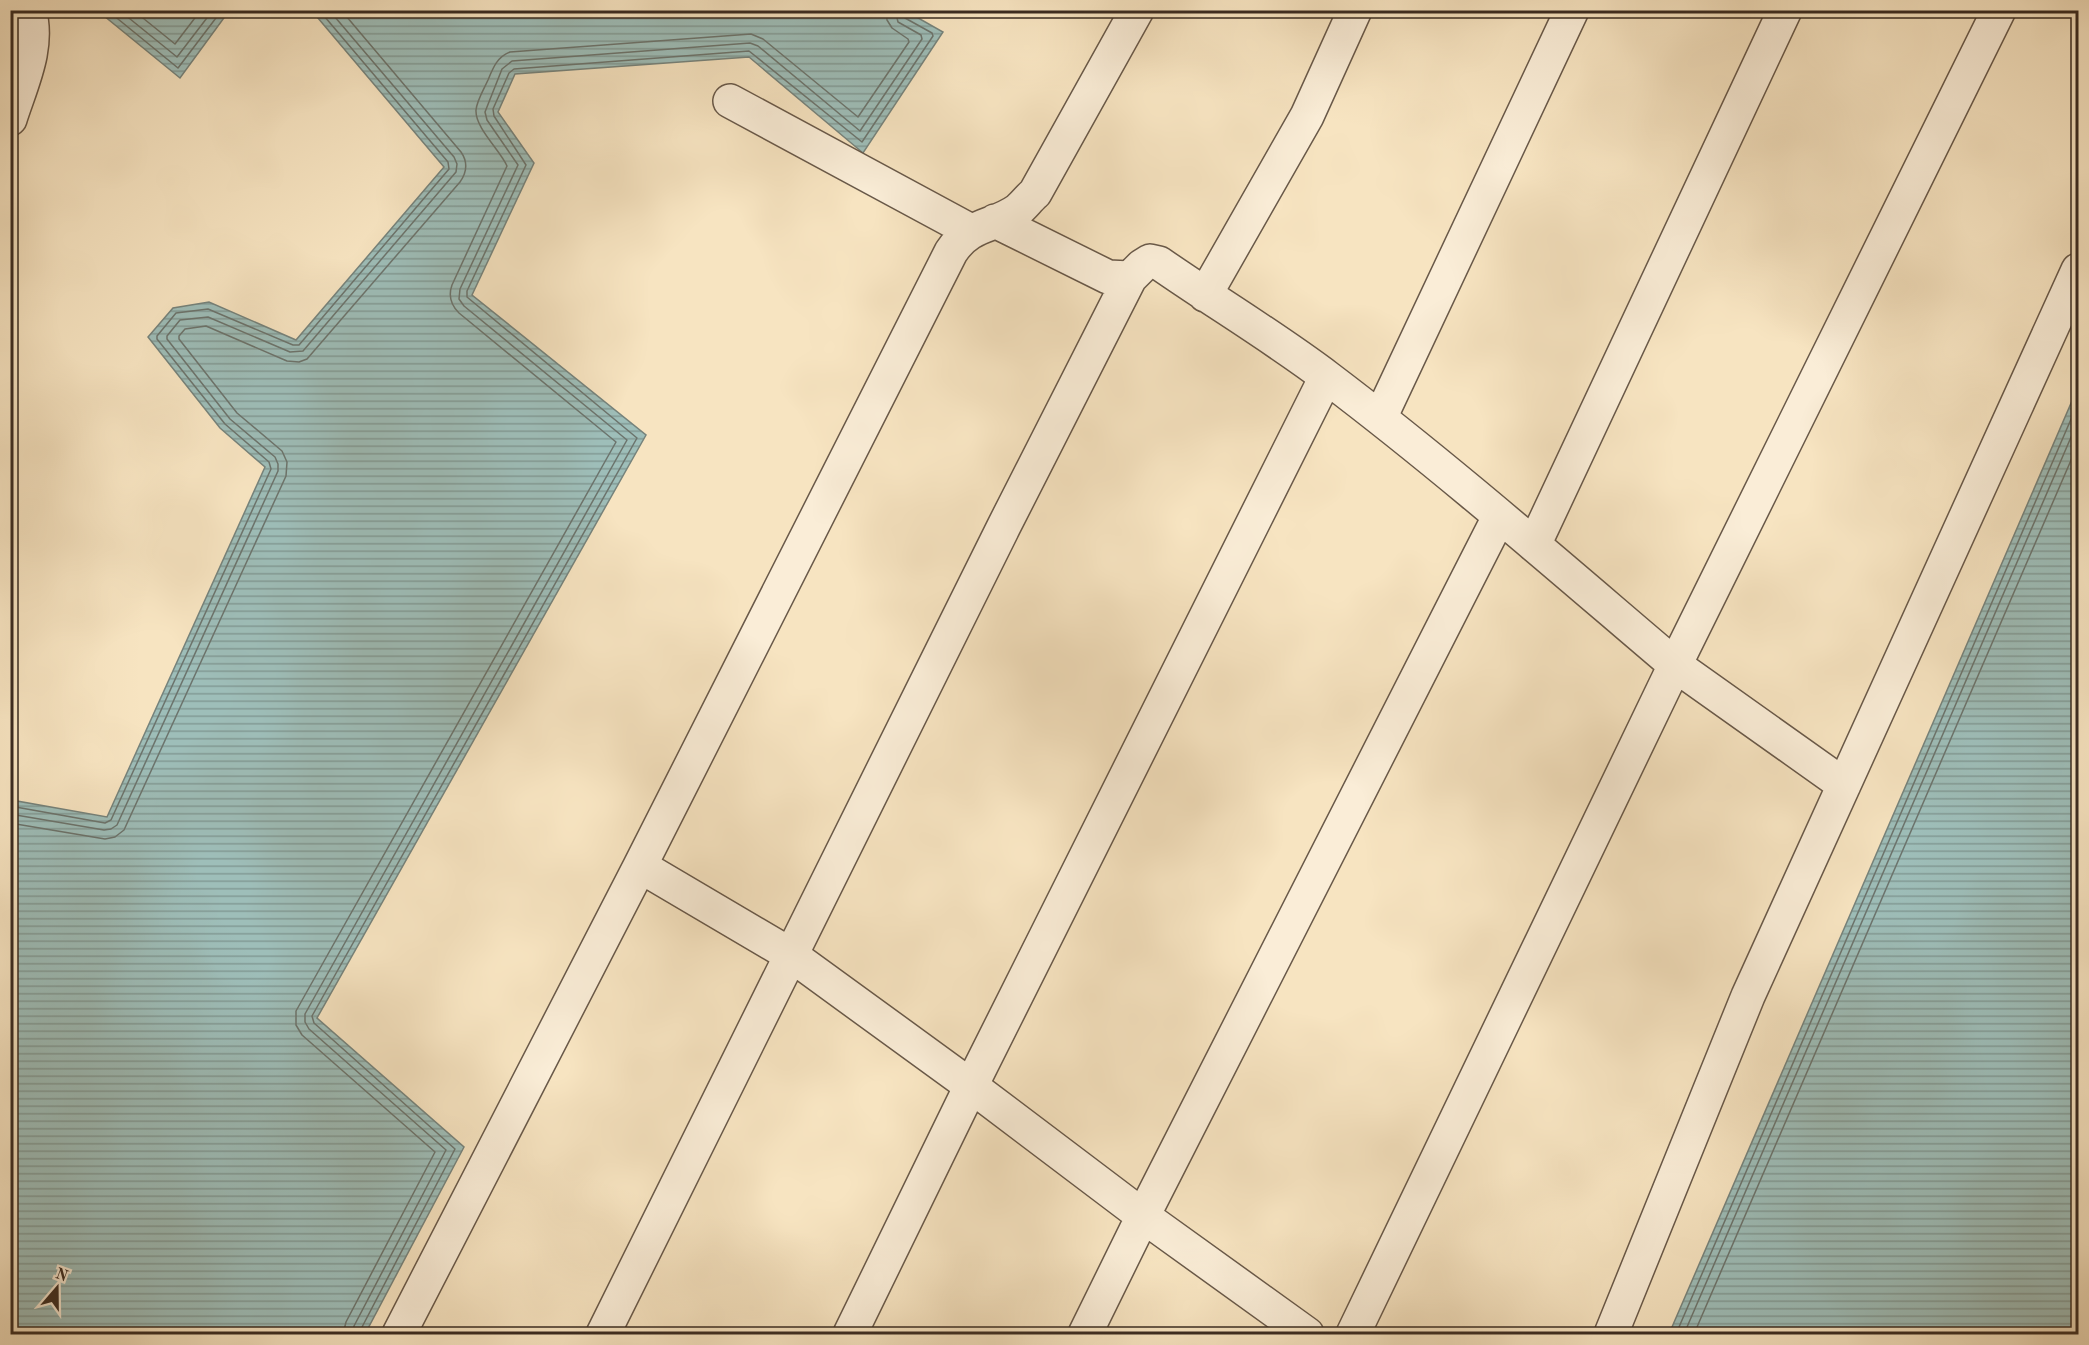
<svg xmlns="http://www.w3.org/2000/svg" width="2089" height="1345" viewBox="0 0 2089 1345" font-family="'Old Standard TT',serif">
<defs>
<pattern id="water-rules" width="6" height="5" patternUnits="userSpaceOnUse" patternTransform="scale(1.5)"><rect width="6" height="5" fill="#9ebeb9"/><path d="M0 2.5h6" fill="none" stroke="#829b96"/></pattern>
</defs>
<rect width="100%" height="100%" fill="#f7e4c1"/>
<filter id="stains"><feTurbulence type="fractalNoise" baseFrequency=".00333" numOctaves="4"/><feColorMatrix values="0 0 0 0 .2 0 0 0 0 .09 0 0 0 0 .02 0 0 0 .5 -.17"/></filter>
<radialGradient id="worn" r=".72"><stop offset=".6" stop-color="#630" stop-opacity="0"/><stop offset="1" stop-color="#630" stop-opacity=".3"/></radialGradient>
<path fill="url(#water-rules)" stroke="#76837c" stroke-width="1.5" d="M 904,10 L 943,32 L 863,153 L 749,57 L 515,74 L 498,112 L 534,163 L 472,295 L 646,435 L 317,1018 L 464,1147 L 365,1334 L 11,1334 L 11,800 L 107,817 L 265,467 L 220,428 L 148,337 L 173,308 L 209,302 L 296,340 L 444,167 L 312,11 Z
M 98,11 L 229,11 L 180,78 Z
M 2078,387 L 2078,1334 L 1669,1334 Z"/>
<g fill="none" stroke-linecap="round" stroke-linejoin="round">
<path stroke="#6c746d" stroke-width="1.5" d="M 107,10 L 178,68 L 222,10
M 119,10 L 177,57 L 213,10
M 133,10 L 175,44 L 201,10
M 10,806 L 105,823 L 111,820 L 271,469 L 269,462 L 225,424 L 157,339 L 157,336 L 176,313 L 208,309 L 293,345 L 299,345 L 449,169 L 448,162 L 319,10
M 10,814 L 104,830 L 111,829 L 117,825 L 278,471 L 278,464 L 275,457 L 230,419 L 167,339 L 167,336 L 180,320 L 208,317 L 290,352 L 303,351 L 456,172 L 457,164 L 454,157 L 329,10
M 10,823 L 105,839 L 115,837 L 124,830 L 286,476 L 287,462 L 282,451 L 237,413 L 179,339 L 179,336 L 185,329 L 206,326 L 287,361 L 299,362 L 307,359 L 460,182 C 467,172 468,162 461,152 L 341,10
M 343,1334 L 346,1322 L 435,1152 L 302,1035 L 296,1025 L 296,1011 L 616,442 L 459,313 C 451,305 448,296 452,285 L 507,166 C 500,150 475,128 476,110 C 477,100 484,89 488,80 C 493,68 497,57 510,52 L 751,34 L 763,39 L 858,117 L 909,42 L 908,39 L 892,28 L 887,20 L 886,10
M 352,1334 L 354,1326 L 446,1150 L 309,1029 L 305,1022 L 305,1014 L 627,440 L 464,306 L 459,299 L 460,289 L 518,165 L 487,120 L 485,112 L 502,69 L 512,61 L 750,43 L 758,46 L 860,131 L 922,39 L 921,35 L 898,22 L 895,10
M 360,1334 L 361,1329 L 455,1149 L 314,1023 L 312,1016 L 637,438 L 467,297 L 467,291 L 526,165 L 494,116 L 493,109 L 509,73 L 514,69 L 749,51 L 862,142 L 933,36 L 932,33 L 905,18 L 902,10
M 1676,1334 L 2078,403
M 1684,1334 L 2078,421
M 1694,1334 L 2078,444"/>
<g stroke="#695949" stroke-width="36">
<path id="minor" d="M 730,101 L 971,231
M 10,119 C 21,84 40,47 29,10
M 995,221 L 1108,277 L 1130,278 L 1142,266 L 1150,261 L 1159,263 C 1215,302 1274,337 1328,378 C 1447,468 1562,569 1675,665 L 1353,1334
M 1205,295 L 1307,116 L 1355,10
M 1380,418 L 1572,10
M 1534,545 L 1785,10
M 1844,785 L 1675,665 L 1999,10
M 640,866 L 791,955 L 971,1086 L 1143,1216 L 1307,1334
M 399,1334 L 640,866 L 951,252 C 971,222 993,228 1018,210 C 1024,205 1029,198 1035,193 L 1137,10
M 603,1334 L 1004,526 L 1130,278
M 850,1334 L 971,1086 L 1326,377
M 1085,1334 L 1143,1216 L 1499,517
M 1611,1334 L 1748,996 L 2078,270"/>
</g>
<use href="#minor" stroke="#faedd7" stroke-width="33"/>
</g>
<rect width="2089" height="1345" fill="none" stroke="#f7e4c1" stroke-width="36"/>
<rect x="12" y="12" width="2065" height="1321" fill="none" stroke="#3a2b21" stroke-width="3"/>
<rect x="18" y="18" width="2053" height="1309" fill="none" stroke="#3a2b21" stroke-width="1.5"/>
<g transform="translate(57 1288) rotate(20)" stroke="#faedd7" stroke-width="4.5" paint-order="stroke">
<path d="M0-4.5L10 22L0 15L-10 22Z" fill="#3a2b21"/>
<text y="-9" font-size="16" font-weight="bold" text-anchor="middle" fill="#3a2b21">N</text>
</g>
<rect width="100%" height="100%" filter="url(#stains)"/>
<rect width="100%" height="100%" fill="url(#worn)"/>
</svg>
